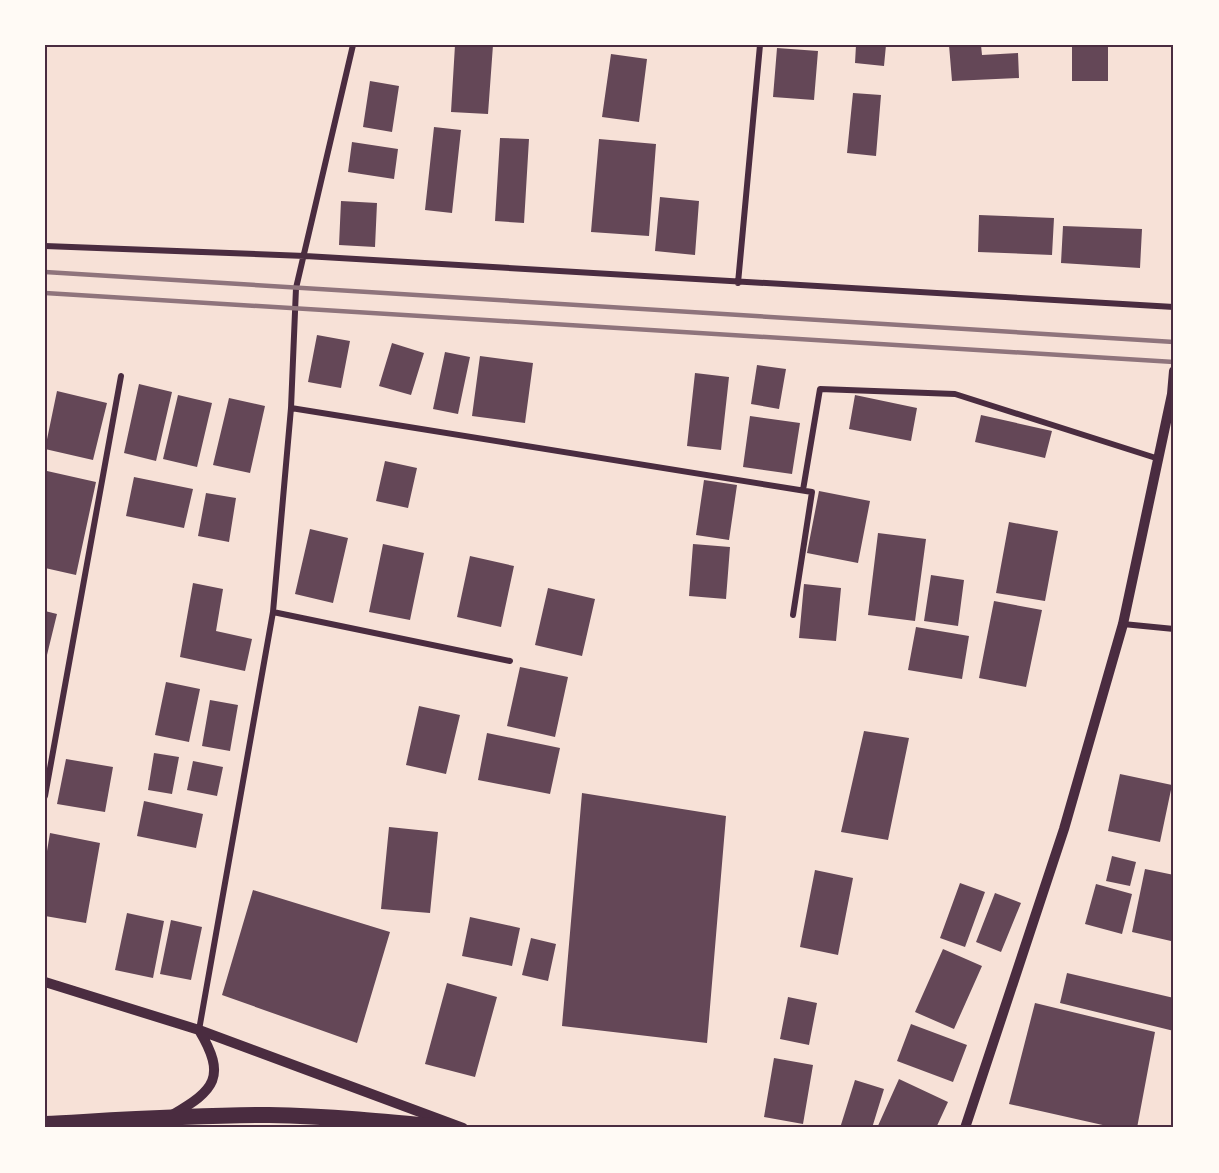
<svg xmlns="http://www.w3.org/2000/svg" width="1219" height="1173" viewBox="0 0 1219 1173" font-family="'Fira Sans',sans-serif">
<rect width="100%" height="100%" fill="#f7e1d7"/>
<path fill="#644757" d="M 455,45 L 493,45 L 488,114 L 451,112 Z
M 856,45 L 886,45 L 884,66 L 855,63 Z
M 949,45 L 981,45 L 982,55 L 1018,53 L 1019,78 L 952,81 Z
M 1072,45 L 1108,45 L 1108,81 L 1072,81 Z
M 777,48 L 818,51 L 814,100 L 773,97 Z
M 611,54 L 647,59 L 639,122 L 602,117 Z
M 370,81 L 399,86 L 392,132 L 363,127 Z
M 853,93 L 881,95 L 876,156 L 847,153 Z
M 434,127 L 461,130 L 452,213 L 425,210 Z
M 500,138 L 529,139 L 524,223 L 495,221 Z
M 599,139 L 656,144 L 649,236 L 591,232 Z
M 352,142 L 398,149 L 394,179 L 348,172 Z
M 660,197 L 699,201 L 695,255 L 655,251 Z
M 341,201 L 377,203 L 375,247 L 339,245 Z
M 979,215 L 1054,218 L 1052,255 L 978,252 Z
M 1063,226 L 1142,229 L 1140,268 L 1061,263 Z
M 317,335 L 350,341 L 341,388 L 308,382 Z
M 392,343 L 424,353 L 411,395 L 379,386 Z
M 445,352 L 470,357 L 458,414 L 433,409 Z
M 480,356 L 533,363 L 525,423 L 472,416 Z
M 757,365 L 786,369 L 779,409 L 751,404 Z
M 695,373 L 729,377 L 721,450 L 687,446 Z
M 139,384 L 172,392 L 156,461 L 124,453 Z
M 57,391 L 107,403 L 93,460 L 45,449 Z
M 178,395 L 212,403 L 197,467 L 163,459 Z
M 855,395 L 917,408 L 911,441 L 849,429 Z
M 229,398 L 265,406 L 250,473 L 213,465 Z
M 981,415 L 1052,431 L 1045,458 L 975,442 Z
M 750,416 L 800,423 L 792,474 L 743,467 Z
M 385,461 L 417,468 L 408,508 L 376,501 Z
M 47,471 L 96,482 L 76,575 L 45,568 Z
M 134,477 L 193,489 L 184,528 L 126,516 Z
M 704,480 L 737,485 L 729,540 L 696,535 Z
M 819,491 L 870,501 L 858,563 L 807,553 Z
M 206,493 L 236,498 L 229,542 L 198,536 Z
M 1009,522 L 1058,531 L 1045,601 L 996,593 Z
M 310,529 L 348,538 L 333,603 L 295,594 Z
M 878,533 L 926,539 L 915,621 L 868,615 Z
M 383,544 L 424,553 L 410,620 L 369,612 Z
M 693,544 L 730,547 L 726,599 L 689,596 Z
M 470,556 L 514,566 L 501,627 L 457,617 Z
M 931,575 L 964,580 L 958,626 L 924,621 Z
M 193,583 L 223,589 L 216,631 L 252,639 L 245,671 L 180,657 Z
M 804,584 L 841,588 L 836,641 L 799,638 Z
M 548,588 L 595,599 L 582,656 L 535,645 Z
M 994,601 L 1042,610 L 1026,687 L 979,678 Z
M 45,611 L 57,614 L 46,659 L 45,659 Z
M 916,627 L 969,636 L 962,679 L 908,670 Z
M 520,667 L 568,677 L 555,737 L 507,726 Z
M 166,682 L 200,689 L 189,742 L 155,735 Z
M 210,700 L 238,705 L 230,751 L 202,746 Z
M 419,706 L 460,715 L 446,774 L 406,765 Z
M 864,731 L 909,738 L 888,840 L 841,832 Z
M 487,733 L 560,748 L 550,794 L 478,780 Z
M 154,753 L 179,757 L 172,794 L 148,790 Z
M 66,759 L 113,767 L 105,812 L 57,804 Z
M 193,761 L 223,767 L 217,796 L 187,790 Z
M 1120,774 L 1172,785 L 1160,842 L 1108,831 Z
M 582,793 L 726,816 L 707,1043 L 562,1026 Z
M 144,801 L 203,814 L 196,848 L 137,836 Z
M 389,827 L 438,832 L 430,913 L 381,909 Z
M 50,833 L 100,843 L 86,923 L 45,916 L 45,863 Z
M 1112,856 L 1136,862 L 1130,886 L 1106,881 Z
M 1145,869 L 1174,875 L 1174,926 L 1171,941 L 1132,932 Z
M 815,870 L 853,878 L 838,955 L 800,947 Z
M 960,883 L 985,892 L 965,947 L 940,938 Z
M 1096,884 L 1132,894 L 1122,934 L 1085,924 Z
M 253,890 L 390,932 L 357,1043 L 222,995 Z
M 995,893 L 1021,903 L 1001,952 L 976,942 Z
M 127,913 L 164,921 L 153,978 L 115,970 Z
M 470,917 L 520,928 L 512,966 L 462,956 Z
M 171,920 L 202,927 L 191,980 L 160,974 Z
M 531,938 L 556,944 L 548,981 L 522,975 Z
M 943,949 L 982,966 L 954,1029 L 915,1012 Z
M 1067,973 L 1174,998 L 1174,1031 L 1060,1003 Z
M 447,983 L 497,997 L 475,1077 L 425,1064 Z
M 788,997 L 817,1003 L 809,1045 L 780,1039 Z
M 1035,1003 L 1155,1032 L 1137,1128 L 1116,1128 L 1009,1104 Z
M 911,1024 L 967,1045 L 953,1082 L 897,1061 Z
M 774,1058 L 813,1065 L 803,1124 L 764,1117 Z
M 899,1079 L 948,1102 L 936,1128 L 877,1128 Z
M 855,1080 L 884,1089 L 872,1128 L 840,1128 Z"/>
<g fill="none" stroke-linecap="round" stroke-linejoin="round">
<path stroke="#4a2c40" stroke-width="6" d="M 45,246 L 305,256 L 1174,307
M 738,283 L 760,45
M 291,408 L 812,492 L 793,615
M 803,490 L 820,389 L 955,394 L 1159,459
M 273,612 L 510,661
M 1123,624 L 1174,629
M 45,796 L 121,376
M 199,1030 L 273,612 L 291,408 L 296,288 L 353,45"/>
<path stroke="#4a2c40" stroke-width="10" d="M 45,982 L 199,1030 L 463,1128
M 172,1115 C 215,1090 227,1077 199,1030
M 965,1128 L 1064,829 L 1123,624 L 1172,394 L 1174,371"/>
<path stroke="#4a2c40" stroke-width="16" d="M 45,1124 C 120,1120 194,1115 269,1115 C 330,1116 390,1122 451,1128"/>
<path stroke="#8f747c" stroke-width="4.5" d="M 45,272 L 1174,342
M 45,293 L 1174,362"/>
</g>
<rect width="1219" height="1173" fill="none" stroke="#fffaf5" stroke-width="93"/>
<rect x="46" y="46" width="1126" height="1080" fill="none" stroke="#4a2c40" stroke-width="2"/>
</svg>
